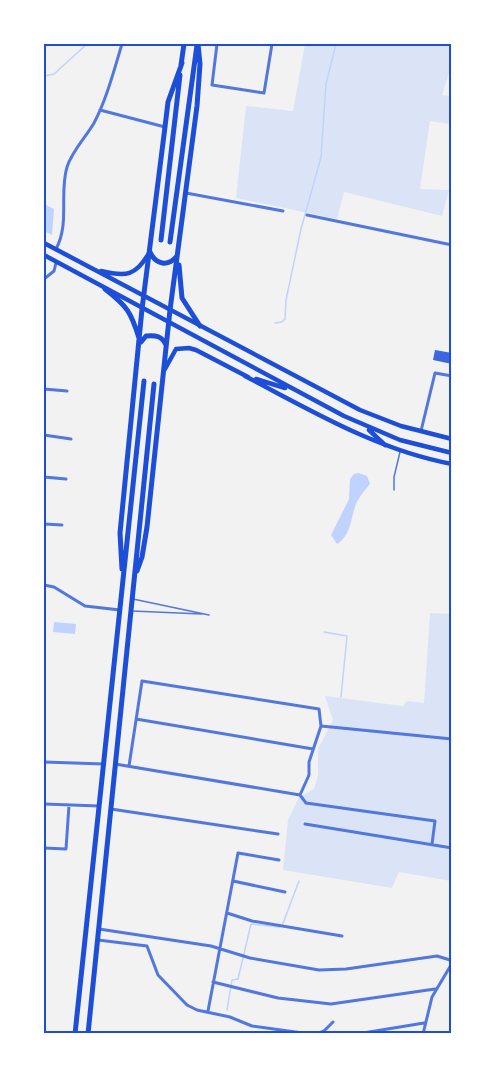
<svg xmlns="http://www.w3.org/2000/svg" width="495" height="1077" viewBox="0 0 495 1077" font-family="Helvetica,sans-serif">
<rect width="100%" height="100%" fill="#f2f2f2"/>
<path fill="#dbe4f7" d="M 305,44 L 451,44 L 451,67 L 442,95 L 451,96 L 451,124 L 430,121 L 420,189 L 449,190 L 442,216 L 344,192 L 337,219 L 236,198 L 246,106 L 293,111 Z
M 430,613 L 451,614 L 451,881 L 399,872 L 392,888 L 283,870 L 288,820 L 299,797 L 314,789 L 318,775 L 318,749 L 333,720 L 325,696 L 403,706 L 407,701 L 424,703 Z"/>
<path fill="#bfd3fe" d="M 44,204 L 54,209 L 52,235 L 44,231 Z
M 359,473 L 367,476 L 370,484 C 366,489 361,494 358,500 C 350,514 353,534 337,544 L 331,535 L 349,499 L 350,479 L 354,474 Z
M 54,622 L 76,624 L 75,634 L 53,632 Z"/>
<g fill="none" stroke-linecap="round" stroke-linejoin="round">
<path stroke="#bfd3fe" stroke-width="1.5" d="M 44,76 L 54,74 L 87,44
M 275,323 L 282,322 L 285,319 L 286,300 L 301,229 L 321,157 L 326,84 L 336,44
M 324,632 L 347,636 L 341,697
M 227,1010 L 232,980 L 238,979 L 251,924 L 279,927 L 282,926 L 299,881"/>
</g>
<path fill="#3d67dc" d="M 435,350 L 452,353 L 452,364 L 433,360 Z"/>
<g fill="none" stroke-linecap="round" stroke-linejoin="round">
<path stroke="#5277de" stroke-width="1.5" d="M 394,490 L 394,477 L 400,452
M 133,599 L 209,615
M 132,611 L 202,614"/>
<path stroke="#5277de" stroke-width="3" d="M 217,44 L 212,85 L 264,93 L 272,44
M 100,110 L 165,127
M 186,193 L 283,211
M 307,215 L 452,245
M 56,249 C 70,223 59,194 67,167 C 72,151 86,137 94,123 C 107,98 114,70 122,44
M 44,279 L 54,271 L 56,263
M 44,389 L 67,391
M 421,431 L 435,373 L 452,376
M 44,435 L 71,439
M 44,477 L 66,479
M 44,524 L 62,525
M 44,585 L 54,587 L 85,606 L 120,610
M 136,719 L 313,749
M 321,726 L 452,739
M 44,762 L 104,764
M 115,764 L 300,795 L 306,803 L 435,821 L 432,844
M 129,766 L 142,681 L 319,709 L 321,726 L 309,762 L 309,775 L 300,795
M 44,804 L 99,806
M 111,809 L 278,834
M 305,824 L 452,848
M 44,848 L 66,849 L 69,805
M 233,881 L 285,892
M 227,913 L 252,921 L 342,936
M 99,929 L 211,946 L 250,958 L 319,970 L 346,969 L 437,956 L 450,960 L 451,965 L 432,997 L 423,1034
M 98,940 L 147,946 L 158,975 L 187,1005 L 197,1010 L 230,1017 L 252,1026 L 310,1034
M 213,982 L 278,998 L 331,1004 L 435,989
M 208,1011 L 238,853 L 279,860
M 317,1034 L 324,1031 L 333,1022
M 357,1034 L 424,1023"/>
<path stroke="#1d4ed8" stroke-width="4.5" d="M 44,243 L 360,410 L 401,426 L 452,439
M 44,255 L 344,416 L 400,440 L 452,453
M 101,271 C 126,277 136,276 149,253
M 165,369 L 176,349 L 189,348 L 196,350 L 248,377
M 245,376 C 312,411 377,450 452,464
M 256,379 L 285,388
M 369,430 L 385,445"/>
<path stroke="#1d4ed8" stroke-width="5" d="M 181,65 L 184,44
M 161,240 L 180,75
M 170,242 L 197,45
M 150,252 C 156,265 168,267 177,256
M 179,265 L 182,298 L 200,326
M 105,289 C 127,306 131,312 139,338
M 141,342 L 146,336 C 156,335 162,336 166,345
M 122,569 L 120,533 L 142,309 L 165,127 L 168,102 L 182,63
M 137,571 L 142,557 L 147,527 L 170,310 L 197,106 L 200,64 L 198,44
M 75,1034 L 144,381
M 88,1034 L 154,384"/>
</g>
<rect width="495" height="1077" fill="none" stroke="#ffffff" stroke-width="90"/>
<rect x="45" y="45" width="405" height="987" fill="none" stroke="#1d4ed8" stroke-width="2"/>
</svg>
